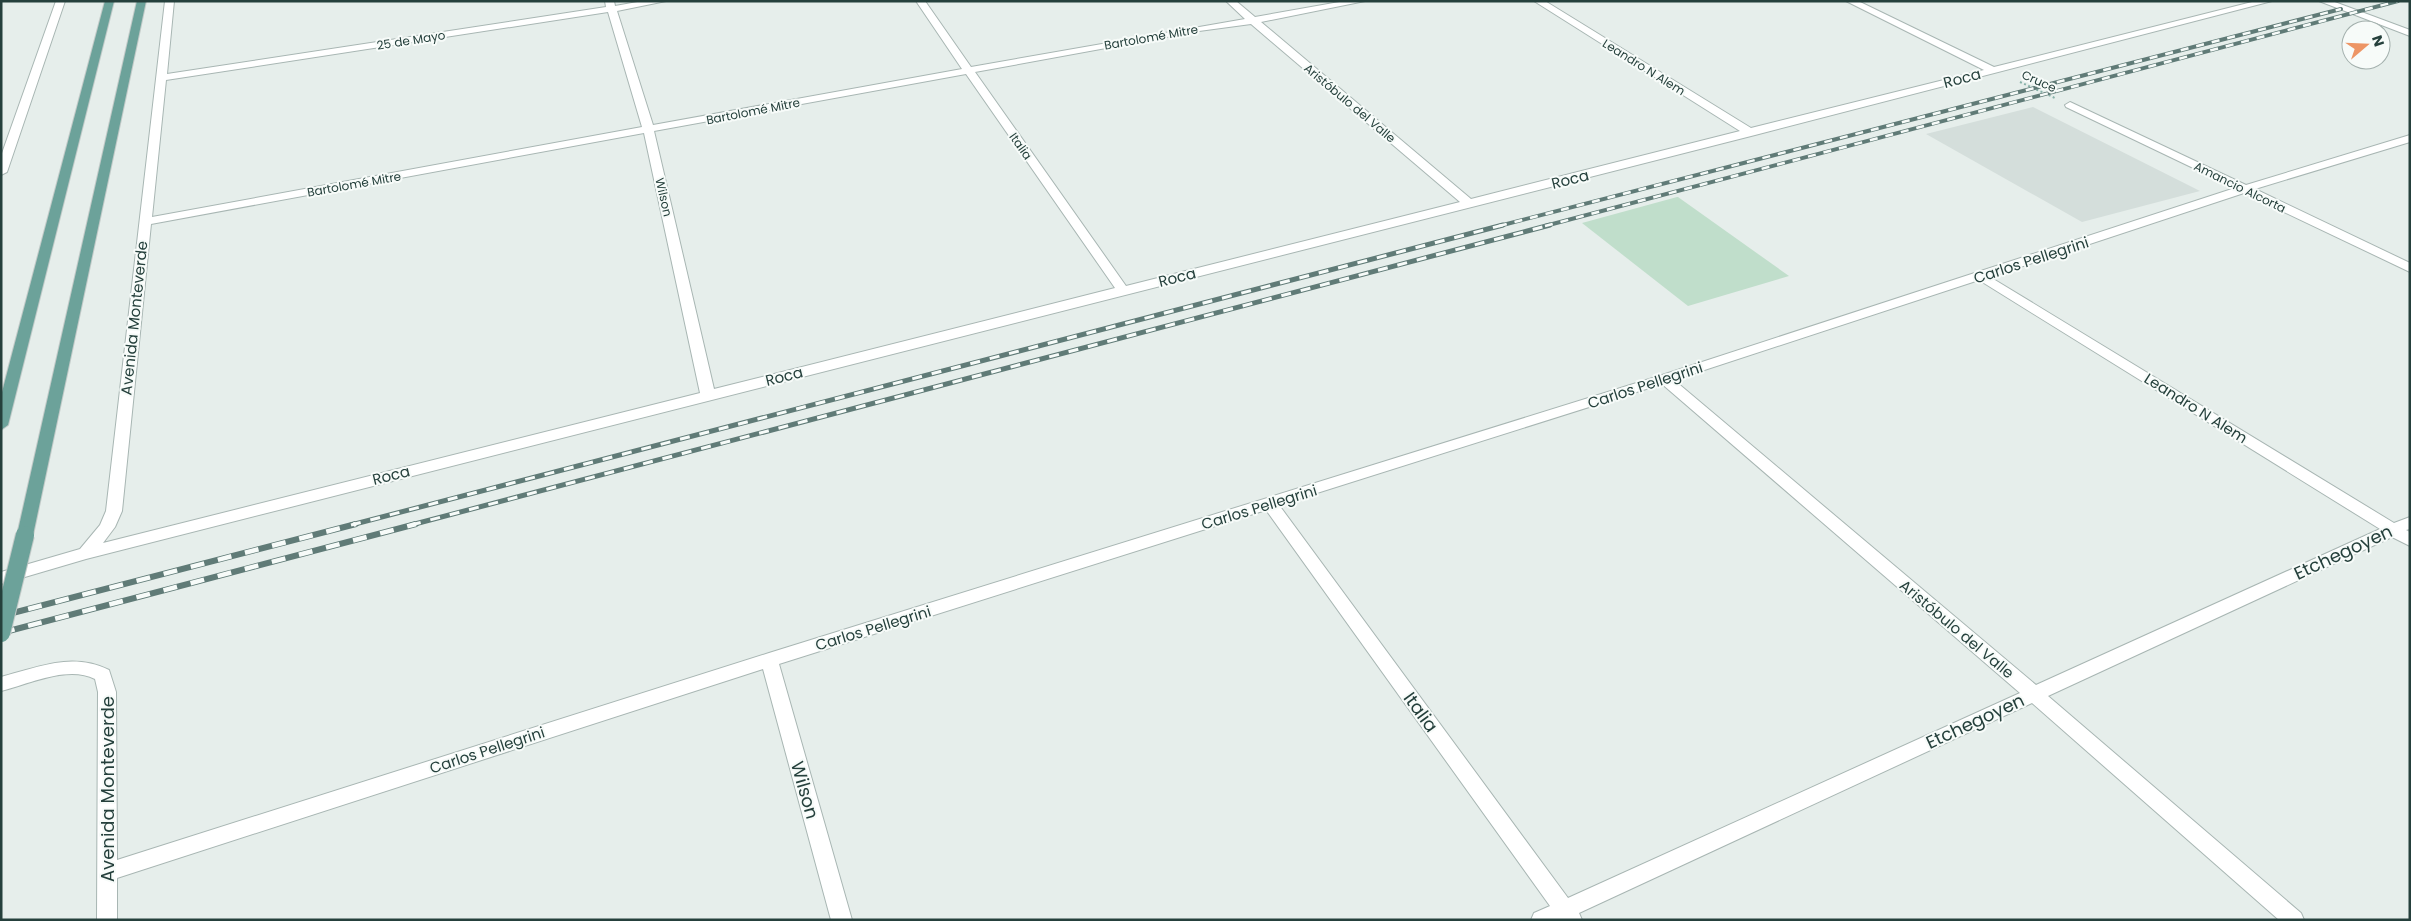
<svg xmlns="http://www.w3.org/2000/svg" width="2411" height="921" viewBox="0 0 2411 921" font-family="Poppins,sans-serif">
<rect width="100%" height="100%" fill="#e6eeeb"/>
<path fill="#d4dedb" d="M 2033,107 L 2200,191 L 2082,222 L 1926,134 Z"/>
<path fill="#c0decb" d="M 1677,197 L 1678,197 L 1789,276 L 1688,306 L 1582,223 Z"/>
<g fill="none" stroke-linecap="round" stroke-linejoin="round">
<g stroke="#a8b6b3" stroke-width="2">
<path id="minor" d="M 56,1 L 65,1 L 7,172 L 1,175 L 1,156 Z
M 165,1 L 174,1 L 167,74 L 606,7 L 605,1 L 614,1 L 615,6 L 643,1 L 666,1 L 617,11 L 653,125 L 962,69 L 916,1 L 925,1 L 971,67 L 1245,19 L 1226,1 L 1236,1 L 1255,17 L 1345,1 L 1365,1 L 1261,22 L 1471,199 L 1740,131 L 1534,1 L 1545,1 L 1751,128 L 1984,70 L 1846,1 L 1858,1 L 1994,67 L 2256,1 L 2272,1 L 1755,135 L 86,559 L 1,584 L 1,572 L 80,549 L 100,525 L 106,511 ZM 608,12 L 642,127 L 152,217 L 166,80 ZM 1251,24 L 1460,202 L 1126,286 L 975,72 L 1199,31 ZM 966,74 L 1115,288 L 714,389 L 654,131 ZM 644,133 L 700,393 L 103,543 L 115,527 L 122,511 L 151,224 Z
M 2319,1 L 2332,1 L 2410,30 L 2410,36 Z
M 2070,102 L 2246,185 L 2410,135 L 2410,142 L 2255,189 L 2410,263 L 2410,272 L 2244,193 L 1990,277 L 2394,523 L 2410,517 L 2410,529 L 2406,530 L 2410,532 L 2410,546 L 2392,537 L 2048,696 L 2301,913 L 2304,920 L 2279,920 L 2032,703 L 1579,913 L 1582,920 L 1531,920 L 1534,913 L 1550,906 L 1266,510 L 779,664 L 852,920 L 831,920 L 763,669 L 117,878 L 117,920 L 97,920 L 98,692 L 95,679 C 68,665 29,684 1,691 L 1,677 C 39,667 72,652 109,670 L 116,692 L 117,860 L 769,653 L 1659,376 L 2235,188 L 2066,107 L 2065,105 ZM 1979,280 L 2380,529 L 2036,685 L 1674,380 ZM 1662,384 L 2020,693 L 1568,898 L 1279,505 Z"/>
</g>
<g stroke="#c2cac8" stroke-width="2">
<path id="major" d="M 105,1 L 114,1 L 8,425 L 1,430 L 1,396 Z
M 137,1 L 146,1 L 33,535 L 31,539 L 19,539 L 17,535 Z"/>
</g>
<path stroke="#87b1a8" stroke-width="2" stroke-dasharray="2 2.5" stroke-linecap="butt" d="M 2020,82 L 2055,98"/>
<use href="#minor" fill="#fff" fill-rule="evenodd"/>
<use href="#major" fill="#6ca29a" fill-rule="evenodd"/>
<g stroke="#607b77" stroke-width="4">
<path id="rail-far2" d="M 1499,226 L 2341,9
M 1545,226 L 2398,1"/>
</g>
<g stroke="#607b77" stroke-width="5">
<path id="rail-far1" d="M 351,525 L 1503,225
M 411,525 L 1550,225"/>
</g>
<g stroke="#607b77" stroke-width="6">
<path id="rail" d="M 1,616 L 356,524
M 1,633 L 416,524"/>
</g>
<use href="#rail-far2" stroke="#f7fbf9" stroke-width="2.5" stroke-dasharray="8" stroke-linecap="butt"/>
<use href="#rail-far1" stroke="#f7fbf9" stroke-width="3" stroke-dasharray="10" stroke-linecap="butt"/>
<use href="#rail" stroke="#f7fbf9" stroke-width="4.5" stroke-dasharray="14" stroke-linecap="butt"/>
<g stroke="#c2cac8" stroke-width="20" stroke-linecap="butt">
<path id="major-bridge" d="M 1,633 L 25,535"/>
</g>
<use href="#major-bridge" stroke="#6ca29a" stroke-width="18"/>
</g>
<g text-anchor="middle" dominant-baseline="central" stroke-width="4" stroke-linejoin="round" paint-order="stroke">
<g font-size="12" fill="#25403c" stroke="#f7fbf9">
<text transform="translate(1151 37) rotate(-10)">Bartolomé Mitre</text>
<text transform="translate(411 40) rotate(-9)">25 de Mayo</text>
<text transform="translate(1644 67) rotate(32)">Leandro N Alem</text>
<text transform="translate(2039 81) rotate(24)">Cruce</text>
<text transform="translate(1350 103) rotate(40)">Aristóbulo del Valle</text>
<text transform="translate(753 111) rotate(-11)">Bartolomé Mitre</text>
<text transform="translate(1021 146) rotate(55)">Italia</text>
<text transform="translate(354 184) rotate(-10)">Bartolomé Mitre</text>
<text transform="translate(2240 187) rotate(26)">Amancio Alcorta</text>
<text transform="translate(664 197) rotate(77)">Wilson</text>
</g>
<g font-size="15" fill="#25403c" stroke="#f7fbf9">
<text transform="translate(1962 78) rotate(-15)">Roca</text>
<text transform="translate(1570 179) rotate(-14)">Roca</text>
<text transform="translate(2031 260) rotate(-18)">Carlos Pellegrini</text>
<text transform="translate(1177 277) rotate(-14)">Roca</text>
<text transform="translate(134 318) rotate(-84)">Avenida Monteverde</text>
<text transform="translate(784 376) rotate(-14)">Roca</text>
<text transform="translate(1645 385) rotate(-18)">Carlos Pellegrini</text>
<text transform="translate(2196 408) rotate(32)">Leandro N Alem</text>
<text transform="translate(391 475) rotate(-14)">Roca</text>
<text transform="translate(1259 507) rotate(-17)">Carlos Pellegrini</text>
<text transform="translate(873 628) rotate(-17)">Carlos Pellegrini</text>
<text transform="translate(1957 629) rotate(40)">Aristóbulo del Valle</text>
<text transform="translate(487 750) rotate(-18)">Carlos Pellegrini</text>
</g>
<g font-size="18" fill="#25403c" stroke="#f7fbf9">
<text transform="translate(2343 552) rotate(-25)">Etchegoyen</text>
<text transform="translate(1421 712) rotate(54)">Italia</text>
<text transform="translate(1975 721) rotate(-25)">Etchegoyen</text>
<text transform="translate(107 789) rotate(-90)">Avenida Monteverde</text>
<text transform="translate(805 790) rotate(74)">Wilson</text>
</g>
</g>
<rect width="2411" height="921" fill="none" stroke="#25403c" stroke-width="5"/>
<g transform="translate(2366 45) rotate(71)"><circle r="24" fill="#f7fbf9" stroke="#a3b0ad"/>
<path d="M0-4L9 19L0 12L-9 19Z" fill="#ed9565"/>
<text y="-8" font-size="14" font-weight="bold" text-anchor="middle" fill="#25403c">N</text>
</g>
</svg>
